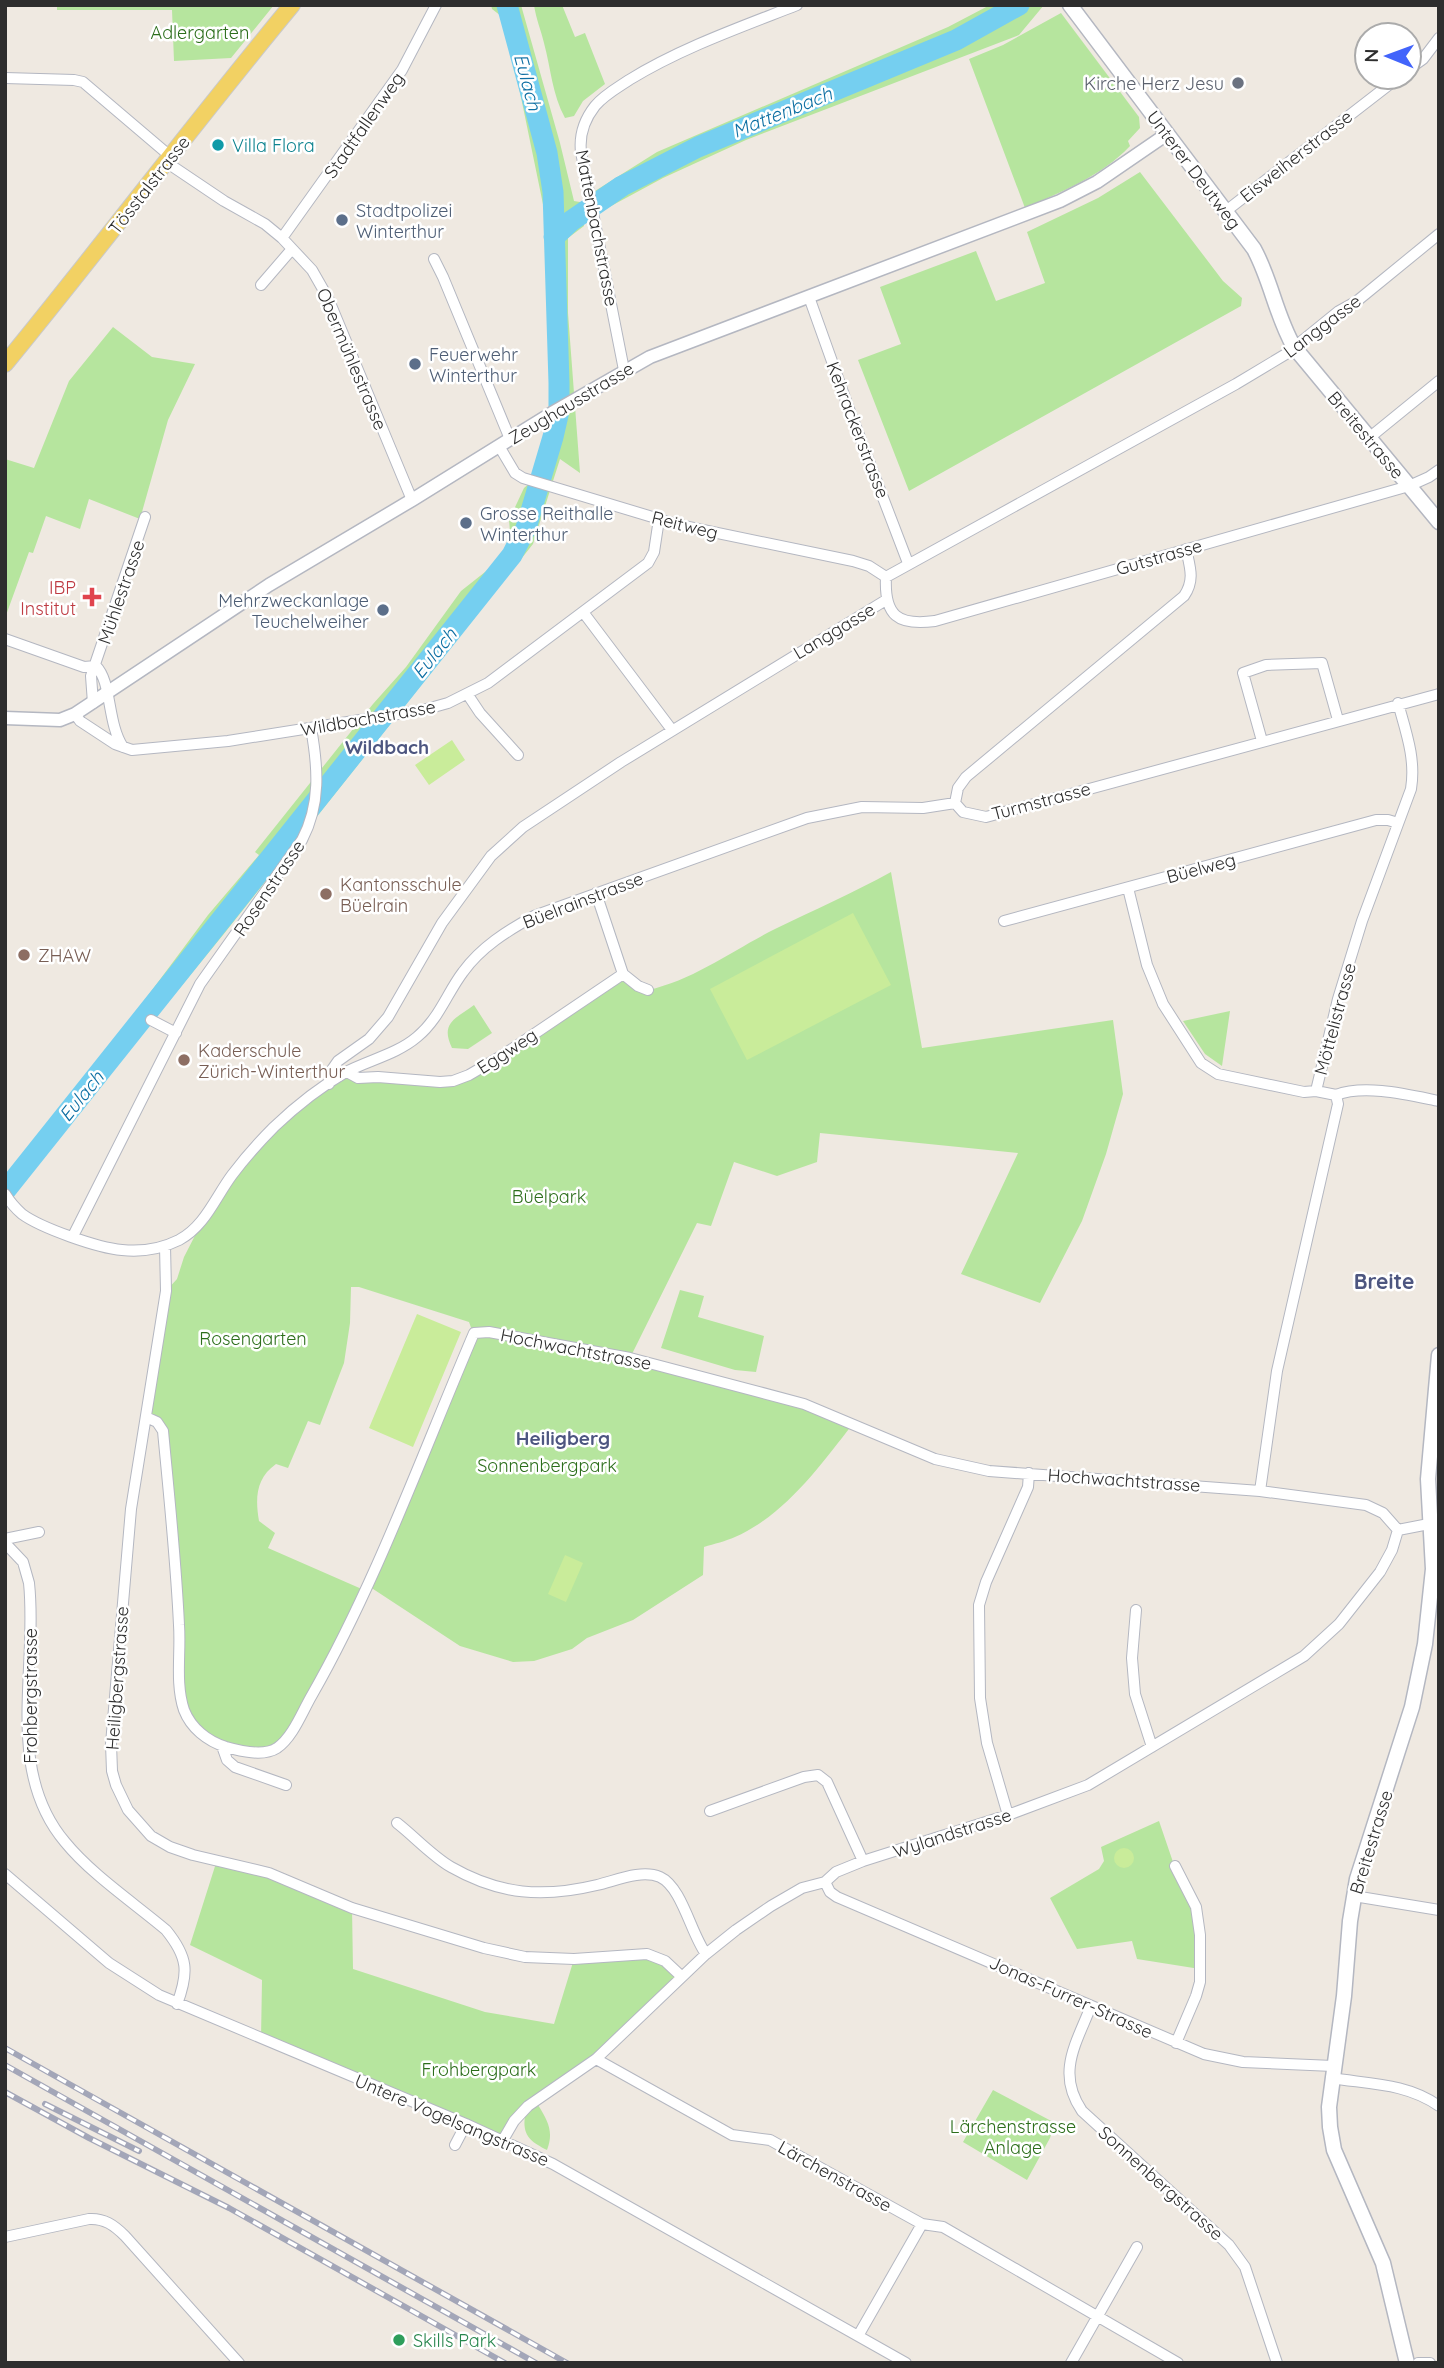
<svg xmlns="http://www.w3.org/2000/svg" width="1444" height="2368" viewBox="0 0 1444 2368" font-family="Quicksand,sans-serif">
<rect width="100%" height="100%" fill="#efe9e1"/>
<path fill="#b6e59e" d="M 57,5 L 274,5 L 231,58 L 174,61 L 172,10 L 57,10 Z
M 491,5 L 521,5 L 560,143 L 574,201 L 580,202 L 584,226 L 568,238 L 568,313 L 580,473 L 560,459 L 533,544 L 223,935 L 67,1126 L 62,1124 L 7,1197 L 7,1181 L 134,1019 L 132,1017 L 208,915 L 259,855 L 255,852 L 373,704 L 406,667 L 461,591 L 504,557 L 511,543 L 509,520 L 524,488 L 532,481 L 552,413 L 545,214 L 516,73 L 501,16 L 492,9 Z
M 534,5 L 562,5 L 575,37 L 585,33 L 605,84 L 583,101 L 574,116 L 565,118 C 552,94 551,69 544,43 C 541,30 536,19 534,5 Z
M 990,5 L 1044,5 L 1019,35 L 746,140 L 663,178 L 600,212 L 595,191 L 657,152 L 948,27 Z
M 1061,13 L 1139,117 L 1140,128 L 1128,141 L 1130,146 C 1102,176 1061,192 1025,208 L 969,59 L 1003,45 Z
M 1140,172 L 1223,281 L 1242,298 L 1241,306 L 909,491 L 858,360 L 901,344 L 880,287 L 976,251 L 996,301 L 1045,283 L 1027,232 L 1098,198 Z
M 113,327 L 152,357 L 195,364 L 168,420 L 140,519 L 89,499 L 80,529 L 46,516 L 33,553 L 29,552 L 5,618 L 5,459 L 34,468 L 69,381 Z
M 891,872 L 922,1048 L 1113,1020 L 1123,1094 L 1106,1154 L 1082,1221 L 1040,1303 L 961,1274 L 1018,1153 L 820,1133 L 817,1162 L 777,1176 L 734,1162 L 711,1226 L 697,1223 L 630,1358 L 759,1392 L 852,1425 C 820,1466 785,1515 735,1537 C 726,1541 714,1544 704,1547 L 703,1575 L 633,1620 L 587,1638 L 572,1649 L 534,1661 L 513,1662 L 460,1646 L 367,1585 L 473,1333 L 469,1322 L 359,1287 L 351,1287 L 350,1323 L 344,1363 L 320,1425 L 308,1421 L 288,1468 L 276,1464 C 256,1478 255,1498 259,1521 L 275,1533 L 268,1548 L 364,1590 L 326,1671 L 278,1747 L 255,1752 L 206,1738 L 184,1709 L 163,1431 L 146,1417 L 166,1291 L 177,1279 L 184,1257 L 204,1218 L 261,1141 L 347,1072 L 423,1081 L 469,1075 L 623,974 L 648,990 C 694,980 733,950 775,929 C 814,910 853,893 891,872 Z
M 474,1005 L 492,1033 L 468,1049 L 452,1048 C 440,1023 455,1019 474,1005 Z
M 1230,1011 L 1222,1066 L 1205,1054 L 1183,1021 Z
M 680,1290 L 704,1296 L 698,1317 L 764,1336 L 756,1372 L 735,1370 L 661,1348 Z
M 1159,1821 L 1174,1865 L 1196,1907 L 1200,1969 L 1137,1959 L 1132,1941 L 1077,1949 L 1050,1898 L 1099,1869 L 1104,1861 L 1101,1847 Z
M 217,1860 L 246,1866 L 352,1908 L 353,1969 L 485,2012 L 554,2024 L 574,1959 L 647,1954 L 681,1976 L 596,2059 L 528,2106 L 503,2140 L 261,2039 L 262,1980 L 190,1945 Z
M 993,2090 L 1055,2123 L 1050,2138 L 1027,2180 L 963,2142 Z
M 538,2105 C 548,2121 554,2132 547,2150 C 531,2142 522,2136 525,2116 Z"/>
<path fill="#c9ec9a" d="M 452,740 L 465,760 L 429,785 L 415,765 Z
M 853,913 L 891,985 L 747,1060 L 710,989 Z
M 417,1314 L 461,1332 L 413,1447 L 369,1428 Z
M 565,1555 L 583,1563 L 566,1602 L 548,1594 Z
M1114 1858a10 10 0 1 1 20 0a10 10 0 1 1-20 0Z"/>
<g fill="none" stroke-linecap="round" stroke-linejoin="round">
<path stroke="#75cff0" stroke-width="21" d="M 554,237 L 571,221 L 622,186 L 698,147 L 956,40 L 1019,5
M 5,1191 L 512,555 L 526,528 L 553,437 L 559,411 L 559,383 L 553,192 L 547,153 L 507,5"/>
<g stroke="#b4b7c1" stroke-width="12">
<path id="minor" d="M 1409,69 L 1423,59 L 1439,38
M 5,78 L 74,80 L 83,82 L 170,156
M 166,162 L 224,201 L 265,224 L 282,238 L 312,270 L 328,298 L 412,500
M 1226,211 L 1399,77
M 1439,234 L 1357,301 L 1339,311 L 1286,354 L 1236,384 L 886,577 C 884,616 898,626 935,621 L 1409,486 L 1429,477 L 1439,470
M 282,238 L 402,70 L 436,5
M 434,259 L 443,277 L 510,439
M 261,285 L 292,249
M 809,297 L 849,409 L 908,563
M 624,370 L 581,152 C 579,134 584,120 595,106 C 604,95 617,88 629,80 C 681,48 741,27 797,5
M 1369,438 L 1439,381
M 499,446 L 515,473 L 523,478 L 679,525 L 853,561 L 869,566 L 886,577
M 583,612 L 672,730
M 5,639 L 84,667 L 96,666
M 96,666 C 112,682 107,723 123,747
M 468,695 L 480,713 L 518,755
M 93,703 L 91,676 L 145,517
M 75,714 L 80,721 L 115,744 L 132,750 L 228,741 L 423,710 L 448,703 L 488,683 L 648,563 L 654,552 L 659,519
M 1262,741 L 1243,673 L 1266,665 L 1322,663 L 1338,720
M 955,803 L 963,812 L 986,817 L 1439,694
M 955,803 L 958,788 L 966,777 L 1184,596 C 1195,580 1190,567 1186,549
M 1128,888 L 1147,965 L 1163,1004 L 1201,1063 L 1218,1074 L 1304,1092 L 1316,1091 L 1336,1095 L 1338,1104 L 1277,1371 L 1260,1491
M 596,893 L 623,974
M 1004,921 L 1376,820 L 1388,820 L 1398,823
M 623,974 L 638,986 L 648,990
M 151,1020 L 176,1033
M 347,1072 L 358,1078 L 378,1077 L 440,1082 L 453,1081 L 469,1075 L 503,1055 L 623,974
M 329,1084 L 331,1071 L 338,1061 L 369,1039 L 388,1017 L 442,923 L 491,856 L 523,827 L 621,762 L 886,600
M 1316,1091 L 1338,999 L 1362,921 L 1411,789 C 1416,759 1406,732 1398,703
M 1336,1095 C 1365,1084 1409,1095 1439,1101
M 5,1194 C 10,1202 15,1208 22,1214 C 41,1228 98,1248 122,1250 C 141,1252 161,1249 179,1240 C 205,1226 215,1198 232,1175 C 245,1158 259,1142 274,1127 C 296,1106 320,1087 346,1072 C 369,1060 397,1054 417,1037 C 439,1019 447,993 463,972 C 481,947 507,931 534,916 L 807,818 L 862,807 L 923,808 L 955,803
M 73,1236 L 200,984 L 302,840 C 321,804 318,767 311,728
M 165,1246 L 166,1291 L 131,1509 L 111,1744 L 112,1771 L 116,1785 L 128,1810 L 151,1836 L 170,1847 L 193,1855 L 269,1873 L 352,1908 L 484,1948 L 525,1957 L 574,1959 L 647,1954 L 665,1961 L 681,1976
M 146,1417 L 157,1422 L 163,1431 C 169,1495 176,1560 179,1625 C 181,1653 175,1683 184,1710 C 191,1728 207,1741 226,1747 C 240,1751 263,1757 277,1748 C 293,1737 302,1712 312,1695 C 376,1583 423,1452 474,1333 L 489,1332 L 630,1358 L 759,1392 L 804,1404 L 935,1459 L 989,1471 L 1260,1491 L 1366,1505 L 1383,1513 L 1398,1530
M 1398,1530 L 1439,1522
M 5,1539 L 39,1532
M 5,1543 L 23,1562 L 29,1583 C 38,1669 4,1770 65,1842 C 91,1874 134,1903 166,1930 C 188,1957 189,1972 177,2004
M 1136,1610 L 1132,1658 L 1135,1694 L 1152,1747
M 222,1746 L 227,1760 L 235,1767 L 286,1785
M 710,1811 L 804,1777 L 818,1775 L 827,1782 L 863,1861
M 1008,1815 L 987,1743 L 980,1698 L 979,1605 L 986,1582 L 1028,1487 L 1029,1473
M 397,1823 C 415,1837 432,1856 451,1867 C 500,1895 543,1898 597,1885 C 615,1881 641,1869 660,1877 C 682,1887 691,1934 706,1954
M 1175,1866 L 1196,1907 L 1200,1935 L 1200,1982 L 1196,1996 L 1176,2043
M 5,1874 L 109,1963 L 159,1995 L 466,2124 L 553,2164 L 906,2363
M 825,1882 L 830,1892 L 837,1897 L 1204,2054 L 1243,2062 L 1333,2066
M 1354,1896 L 1439,1910
M 1091,2006 C 1076,2044 1056,2073 1082,2111 L 1229,2245 L 1245,2267 L 1277,2363
M 596,2059 L 732,2135 L 770,2140 L 922,2224 L 943,2227 L 1178,2363
M 1331,2078 C 1368,2084 1407,2083 1439,2106
M 503,2140 L 514,2121 L 528,2106 L 596,2059 L 706,1954 L 736,1930 L 771,1906 L 802,1888 L 825,1882 L 836,1872 L 863,1861 L 1008,1815 L 1088,1785 L 1304,1656 L 1339,1624 L 1380,1572 L 1392,1550 L 1398,1530
M 455,2145 L 466,2124
M 5,2237 L 89,2219 C 104,2218 114,2225 125,2236 L 239,2363
M 858,2336 L 922,2224
M 1071,2363 L 1137,2247
M 1418,2363 L 1430,2363"/>
</g>
<g stroke="#b4b7c1" stroke-width="15">
<path id="tertiary" d="M 5,718 L 60,720 L 75,714 L 269,585 L 412,500 L 552,413 L 650,357 L 1060,201 L 1097,182 L 1167,134"/>
</g>
<g stroke="#b4b7c1" stroke-width="17">
<path id="secondary" d="M 1070,5 L 1254,249 C 1271,280 1276,316 1294,347 L 1439,522
M 1407,2363 L 1383,2263 L 1334,2150 L 1330,2127 L 1329,2107 L 1344,1996 L 1350,1921 L 1357,1879 L 1412,1707 L 1425,1644 L 1433,1569 L 1428,1479 L 1439,1355"/>
</g>
<g stroke="#c9c9c9" stroke-width="18">
<path id="primary" d="M 5,364 C 102,246 194,123 292,5"/>
</g>
<use href="#minor" stroke="#fff" stroke-width="10"/>
<use href="#tertiary" stroke="#fff" stroke-width="12"/>
<use href="#secondary" stroke="#fff" stroke-width="14"/>
<use href="#primary" stroke="#f2d163" stroke-width="16"/>
<g stroke="#a3a6b8" stroke-width="6">
<path id="rail" d="M 5,2048 L 567,2363
M 5,2065 L 536,2363
M 5,2092 L 89,2138 L 229,2208 L 505,2363
M 45,2104 L 139,2151"/>
</g>
<use href="#rail" stroke="#fff" stroke-width="3.5" stroke-dasharray="10" stroke-linecap="butt"/>
</g>
<circle fill="#6b7280" stroke="#fff" stroke-width="2.5" cx="1238" cy="83" r="7"/>
<circle fill="#0f9aa8" stroke="#fff" stroke-width="2.5" cx="218" cy="145" r="7"/>
<g fill="#5c6f8a" stroke="#fff" stroke-width="2.5">
<circle cx="342" cy="220" r="7"/>
<circle cx="415" cy="364" r="7"/>
<circle cx="466" cy="523" r="7"/>
<circle cx="383" cy="610" r="7"/>
</g>
<path fill="#e0444e" stroke="#fff" stroke-width="2.5" d="M88.5 586.5h7v7h7v7h-7v7h-7v-7h-7v-7h7z"/>
<g fill="#8d6e63" stroke="#fff" stroke-width="2.5">
<circle cx="326" cy="894" r="7"/>
<circle cx="24" cy="955" r="7"/>
<circle cx="184" cy="1060" r="7"/>
</g>
<circle fill="#2e9e5b" stroke="#fff" stroke-width="2.5" cx="399" cy="2340" r="7"/>
<g text-anchor="middle" dominant-baseline="central" stroke-width="5" stroke-linejoin="round" paint-order="stroke">
<g font-size="18" fill="#2c6e1b" stroke="#fff">
<text x="200" y="32">Adlergarten</text>
<text x="549" y="1196">Büelpark</text>
<text x="253" y="1338">Rosengarten</text>
<text x="547" y="1465">Sonnenbergpark</text>
<text x="479" y="2069">Frohbergpark</text>
<text x="1013" y="2126">Lärchenstrasse<tspan x="1013" dy="21">Anlage</tspan></text>
</g>
<g font-size="18" fill="#5b616d" stroke="#fff" text-anchor="end">
<text x="1224" y="83">Kirche Herz Jesu</text>
</g>
<g font-size="18" fill="#2e2e2e" stroke="#fff">
<text transform="translate(364 125) rotate(-55)">Stadtfallenweg</text>
<text transform="translate(1296 156) rotate(-38)">Eisweiherstrasse</text>
<text transform="translate(1194 170) rotate(53)">Unterer Deutweg</text>
<text transform="translate(149 185) rotate(-52)">Tösstalstrasse</text>
<text transform="translate(597 228) rotate(79)">Mattenbachstrasse</text>
<text transform="translate(1322 326) rotate(-37)">Langgasse</text>
<text transform="translate(352 359) rotate(67)">Obermühlestrasse</text>
<text transform="translate(571 403) rotate(-31)">Zeughausstrasse</text>
<text transform="translate(858 430) rotate(69)">Kehrackerstrasse</text>
<text transform="translate(1366 435) rotate(50)">Breitestrasse</text>
<text transform="translate(685 525) rotate(14)">Reitweg</text>
<text transform="translate(1159 557) rotate(-16)">Gutstrasse</text>
<text transform="translate(121 592) rotate(-71)">Mühlestrasse</text>
<text transform="translate(834 631) rotate(-31)">Langgasse</text>
<text transform="translate(368 718) rotate(-10)">Wildbachstrasse</text>
<text transform="translate(1041 801) rotate(-15)">Turmstrasse</text>
<text transform="translate(1201 868) rotate(-15)">Büelweg</text>
<text transform="translate(269 888) rotate(-56)">Rosenstrasse</text>
<text transform="translate(583 900) rotate(-21)">Büelrainstrasse</text>
<text transform="translate(1335 1019) rotate(-75)">Möttelistrasse</text>
<text transform="translate(507 1051) rotate(-33)">Eggweg</text>
<text transform="translate(576 1349) rotate(11)">Hochwachtstrasse</text>
<text transform="translate(1124 1480) rotate(4)">Hochwachtstrasse</text>
<text transform="translate(117 1678) rotate(-86)">Heiligbergstrasse</text>
<text transform="translate(30 1696) rotate(-90)">Frohbergstrasse</text>
<text transform="translate(952 1833) rotate(-18)">Wylandstrasse</text>
<text transform="translate(1371 1842) rotate(-73)">Breitestrasse</text>
<text transform="translate(1071 1997) rotate(24)">Jonas-Furrer-Strasse</text>
<text transform="translate(452 2120) rotate(23)">Untere Vogelsangstrasse</text>
<text transform="translate(835 2176) rotate(29)">Lärchenstrasse</text>
<text transform="translate(1161 2183) rotate(42)">Sonnenbergstrasse</text>
</g>
<g font-size="18" fill="#0d838f" stroke="#fff" text-anchor="start">
<text x="232" y="145">Villa Flora</text>
</g>
<g font-size="18" fill="#4e5e75" stroke="#fff" text-anchor="start">
<text x="356" y="210">Stadtpolizei<tspan x="356" dy="21">Winterthur</tspan></text>
<text x="429" y="354">Feuerwehr<tspan x="429" dy="21">Winterthur</tspan></text>
<text x="480" y="513">Grosse Reithalle<tspan x="480" dy="21">Winterthur</tspan></text>
<text x="369" y="600" text-anchor="end">Mehrzweckanlage<tspan x="369" dy="21">Teuchelweiher</tspan></text>
</g>
<g font-size="18" fill="#be3a42" stroke="#fff" text-anchor="end">
<text x="76" y="587">IBP<tspan x="76" dy="21">Institut</tspan></text>
</g>
<g font-size="18" fill="#785e54" stroke="#fff" text-anchor="start">
<text x="340" y="884">Kantonsschule<tspan x="340" dy="21">Büelrain</tspan></text>
<text x="38" y="955">ZHAW</text>
<text x="198" y="1050">Kaderschule<tspan x="198" dy="21">Zürich-Winterthur</tspan></text>
</g>
<g font-size="18" fill="#27864d" stroke="#fff" text-anchor="start">
<text x="413" y="2340">Skills Park</text>
</g>
<g font-size="19" font-style="italic" fill="#0d6fa3" stroke="#fff">
<text transform="translate(528 82) rotate(75)">Eulach</text>
<text transform="translate(782 112) rotate(-22)">Mattenbach</text>
<text transform="translate(434 653) rotate(-51)">Eulach</text>
<text transform="translate(81 1096) rotate(-51)">Eulach</text>
</g>
<g font-size="19" font-weight="bold" fill="#4d5680" stroke="#fff">
<text x="387" y="747">Wildbach</text>
<text x="563" y="1438">Heiligberg</text>
</g>
<g font-size="21" font-weight="bold" fill="#4d5680" stroke="#fff">
<text x="1384" y="1281">Breite</text>
</g>
</g>
<rect width="1444" height="2368" fill="none" stroke="#2e2e2e" stroke-width="14"/>
<g transform="translate(1388 56) rotate(271)"><circle r="33" fill="#ffffff" stroke="#ababab" stroke-width="2"/>
<path d="M0-5L12 26L0 18L-12 26Z" fill="#4264fb"/>
<text y="-10" font-size="19" font-weight="bold" text-anchor="middle" fill="#2e2e2e">N</text>
</g>
</svg>
